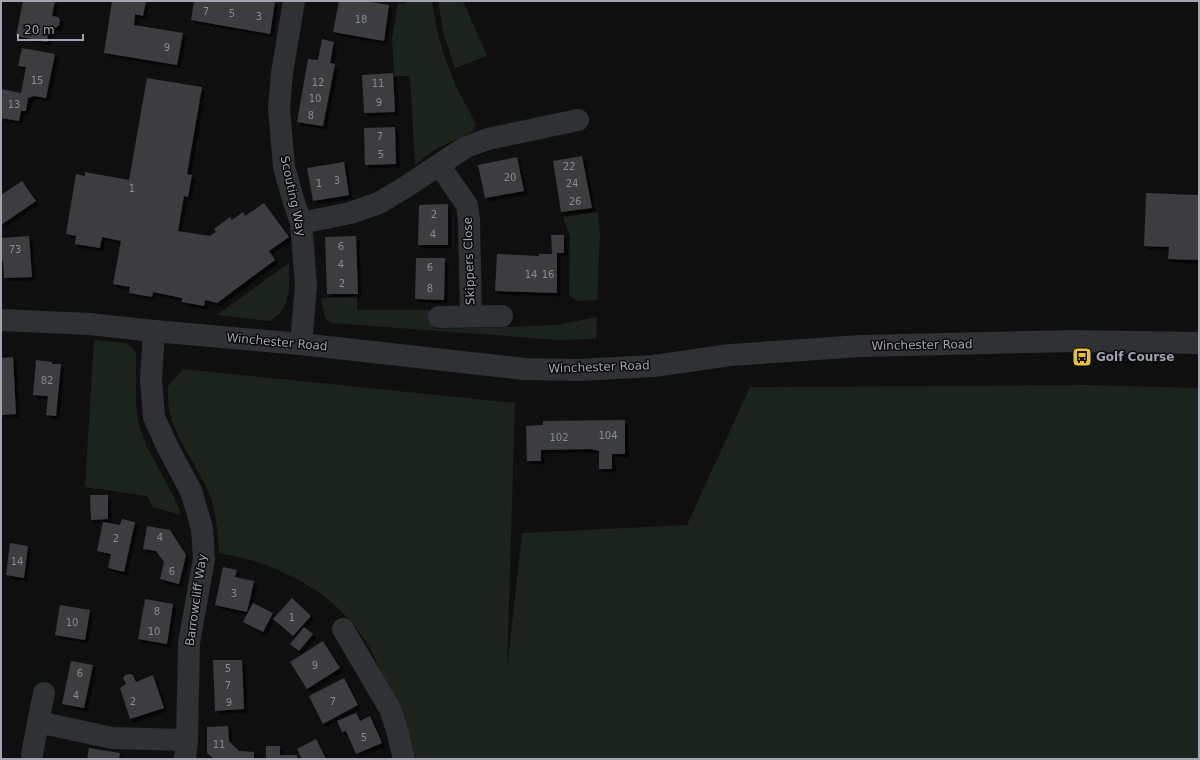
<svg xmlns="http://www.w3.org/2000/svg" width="1200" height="760" viewBox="0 0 1200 760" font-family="'DejaVu Sans',sans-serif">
<defs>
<filter id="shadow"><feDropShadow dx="3.5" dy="3.5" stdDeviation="0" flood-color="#0009"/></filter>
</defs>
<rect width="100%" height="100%" fill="#0f0f10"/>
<path fill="#1c231d" d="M 406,1 L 432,1 C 436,31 444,59 456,86 C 462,99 470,111 476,125 L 472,132 L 434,150 L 415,165 L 410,76 L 394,76 L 392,39 L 398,3 L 405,4 Z
M 438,1 L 463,1 L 487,56 L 455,68 L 444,35 Z
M 598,212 L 600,235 L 597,300 L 577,301 L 569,295 L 570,236 L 563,217 Z
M 289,263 C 289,285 292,309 270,321 L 217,315 Z
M 357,296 L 357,310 L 433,310 L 434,329 L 506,327 L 556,325 L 597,317 L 596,339 L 559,340 L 331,323 L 325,318 L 321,298 Z
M 94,340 L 125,343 L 131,346 L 136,354 L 136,406 L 139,425 L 146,445 L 175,499 L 181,515 L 153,507 L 147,496 L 85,487 Z
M 183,369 L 515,403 L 507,669 L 522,533 L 687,525 L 750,387 L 1088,385 L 1199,388 L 1199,759 L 416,759 C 407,732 396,706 384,680 C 379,669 375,657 369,647 C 338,593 279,563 219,553 C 218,532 216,510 208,491 C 197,466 180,445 172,420 C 168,409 168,398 168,386 Z"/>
<path fill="#3c3c40" filter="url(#shadow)" d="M 23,1 L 55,1 L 52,16 L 58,17 L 60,20 L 59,25 L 56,28 L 50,26 L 47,42 L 16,36 Z
M 112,1 L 146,1 L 143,16 L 135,14 L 134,25 L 183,33 L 177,65 L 104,53 Z
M 194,1 L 275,2 L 270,34 L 191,20 Z
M 339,1 L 365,1 L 389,5 L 384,41 L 333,32 Z
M 322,39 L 334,42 L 330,63 L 335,64 L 323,126 L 297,122 L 308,59 L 318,60 Z
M 22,48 L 55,54 L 46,98 L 34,96 L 28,98 L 26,111 L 21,111 L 19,121 L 1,118 L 1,89 L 21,93 L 26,67 L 18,66 Z
M 393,73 L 395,112 L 364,113 L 362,75 Z
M 147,78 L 202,87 L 187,174 L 192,175 L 188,197 L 184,196 L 178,231 L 210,236 L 216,232 L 214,229 L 230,217 L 232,220 L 243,212 L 245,216 L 264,203 L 289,237 L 269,251 L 275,260 L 217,303 L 205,300 L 204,306 L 182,302 L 182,298 L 153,292 L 152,297 L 129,293 L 130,287 L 113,284 L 121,241 L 102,237 L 100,248 L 75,244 L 76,236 L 66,234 L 76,174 L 85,176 L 85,172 L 129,180 Z
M 395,127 L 396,164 L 365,165 L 364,128 Z
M 582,156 L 592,208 L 561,212 L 553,161 Z
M 517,157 L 524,191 L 485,198 L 478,165 Z
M 344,162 L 349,195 L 313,201 L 307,168 Z
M 22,181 L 36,201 L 1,225 L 1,195 Z
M 1146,193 L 1199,195 L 1199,260 L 1168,259 L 1169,247 L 1144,246 Z
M 448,204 L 448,245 L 418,245 L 419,205 Z
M 551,235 L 564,235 L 564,253 L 557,253 L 557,293 L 495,291 L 497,254 L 539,256 L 539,254 L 552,254 Z
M 29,236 L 32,277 L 4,278 L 3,261 L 1,261 L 1,238 Z
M 356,236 L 358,294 L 327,294 L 325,237 Z
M 416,258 L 445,258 L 444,300 L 415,299 Z
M 13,357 L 16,414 L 1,415 L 1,358 Z
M 36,360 L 52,362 L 52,364 L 61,364 L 56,416 L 46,415 L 48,396 L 33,395 Z
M 625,420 L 625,454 L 612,454 L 612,469 L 599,469 L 599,451 L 591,449 L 541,450 L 541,461 L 527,461 L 526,426 L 543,425 L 543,421 Z
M 90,495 L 108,495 L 108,519 L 91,520 Z
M 122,519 L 135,522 L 124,572 L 108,568 L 111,554 L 97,551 L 103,522 L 120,525 Z
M 147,526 L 170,530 L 186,555 L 179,584 L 160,579 L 164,562 L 156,551 L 143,549 Z
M 10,543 L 28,546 L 24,578 L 6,575 Z
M 223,567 L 237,570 L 235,577 L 254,581 L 247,612 L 215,605 Z
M 292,598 L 311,616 L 293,636 L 273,619 Z
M 145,599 L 173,604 L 167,644 L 138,639 Z
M 253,603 L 273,613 L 263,632 L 243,622 Z
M 60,605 L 90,610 L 85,640 L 55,635 Z
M 304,627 L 313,634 L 299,651 L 290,644 Z
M 323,641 L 340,668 L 307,689 L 290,662 Z
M 213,660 L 242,660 L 244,709 L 215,711 Z
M 71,661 L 93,665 L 84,708 L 62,704 Z
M 130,674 L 133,675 L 136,682 L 153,675 L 164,708 L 130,719 L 120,688 L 126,684 L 123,678 L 125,675 Z
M 344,678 L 358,705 L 323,724 L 309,696 Z
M 356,713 L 360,721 L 370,716 L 382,743 L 356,754 L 346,731 L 342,732 L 337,721 Z
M 228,726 L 229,741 L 239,751 L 254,752 L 254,759 L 214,759 L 207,753 L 207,727 Z
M 316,739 L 326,759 L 302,759 L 297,749 Z
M 266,746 L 280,746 L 280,755 L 297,755 L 297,759 L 266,759 Z
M 89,748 L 120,753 L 119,759 L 87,759 Z"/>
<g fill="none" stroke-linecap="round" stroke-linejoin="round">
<path stroke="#303135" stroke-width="22" d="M 294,1 L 282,73 L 279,108 L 284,167 L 293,199 L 301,223 L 306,285 L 301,344
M 439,165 L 467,205 L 469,220 L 471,316
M 301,223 L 350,213 L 379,203 L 407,186 L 466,147 L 488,139 L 578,120
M 439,317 L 502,316
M 154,331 L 151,380 L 154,417 L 168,448 L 191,491 L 202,528 L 204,559 L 189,643 L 187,740 L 185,759
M 343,629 L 390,709 L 397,730 L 404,759
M 38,722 L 112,738 L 187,740
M 32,754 L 44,693"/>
<path stroke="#303135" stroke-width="22" d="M 1,320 L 90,324 L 154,331 L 301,344 L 525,369 L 578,370 L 654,366 L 730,355 L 861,346 L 1074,341 L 1199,343"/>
</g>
<defs>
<g id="bus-square" transform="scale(1)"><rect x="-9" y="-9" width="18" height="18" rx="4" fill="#e8c22f" stroke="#0a0a0b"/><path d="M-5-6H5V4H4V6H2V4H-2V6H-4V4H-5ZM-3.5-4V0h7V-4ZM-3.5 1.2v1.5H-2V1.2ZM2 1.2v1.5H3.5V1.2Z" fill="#111"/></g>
</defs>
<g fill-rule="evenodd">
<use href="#bus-square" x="1082" y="357"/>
</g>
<g text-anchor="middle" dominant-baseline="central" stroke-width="3" stroke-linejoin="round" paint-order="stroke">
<g font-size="10" fill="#888a95">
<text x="206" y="11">7</text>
<text x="232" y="13">5</text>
<text x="259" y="16">3</text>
<text x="361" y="19">18</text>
<text x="167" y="47">9</text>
<text x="37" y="80">15</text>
<text x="318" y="82">12</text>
<text x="378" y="83">11</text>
<text x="315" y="98">10</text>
<text x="379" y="102">9</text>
<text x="14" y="104">13</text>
<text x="311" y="115">8</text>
<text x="380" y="136">7</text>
<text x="381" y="154">5</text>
<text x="569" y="166">22</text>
<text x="510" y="177">20</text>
<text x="337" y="180">3</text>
<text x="319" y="183">1</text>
<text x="572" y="183">24</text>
<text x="132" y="188">1</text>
<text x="575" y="201">26</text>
<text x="434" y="214">2</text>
<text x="433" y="234">4</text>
<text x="341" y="246">6</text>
<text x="15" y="249">73</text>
<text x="341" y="264">4</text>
<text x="430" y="267">6</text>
<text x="531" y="274">14</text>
<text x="548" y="274">16</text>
<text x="342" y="283">2</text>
<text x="430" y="288">8</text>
<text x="47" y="380">82</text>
<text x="608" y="435">104</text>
<text x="559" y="437">102</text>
<text x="160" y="537">4</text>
<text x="116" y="538">2</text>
<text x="17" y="561">14</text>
<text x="172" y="571">6</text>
<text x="234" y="593">3</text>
<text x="157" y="611">8</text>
<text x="292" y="617">1</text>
<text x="72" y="622">10</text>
<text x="154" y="631">10</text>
<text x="315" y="665">9</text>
<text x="228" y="668">5</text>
<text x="80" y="673">6</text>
<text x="228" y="685">7</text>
<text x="76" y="695">4</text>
<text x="133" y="701">2</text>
<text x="333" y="701">7</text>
<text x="229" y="702">9</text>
<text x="364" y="737">5</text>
<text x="219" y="744">11</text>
</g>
<g font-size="12" fill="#a1a4b1" stroke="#0a0a0b">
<text transform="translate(293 196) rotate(78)">Scouting Way</text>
<text transform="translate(469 261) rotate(-92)">Skippers Close</text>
<text transform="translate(277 342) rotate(5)">Winchester Road</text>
<text transform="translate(922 345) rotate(-1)">Winchester Road</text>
<text transform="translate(599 367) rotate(-2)">Winchester Road</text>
<text transform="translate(196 600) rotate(-82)">Barrowcliff Way</text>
</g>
<g font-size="12" font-weight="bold" fill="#a1a4b1" stroke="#0a0a0b" text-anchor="start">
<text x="1096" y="357">Golf Course</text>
</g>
</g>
<rect width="1200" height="760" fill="none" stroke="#a1a4b1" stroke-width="4"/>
<path d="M18 34v6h65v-6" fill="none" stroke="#a1a4b1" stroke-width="2"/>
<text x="24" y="34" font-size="12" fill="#a1a4b1" stroke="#0a0a0b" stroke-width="3" paint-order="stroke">20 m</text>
</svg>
